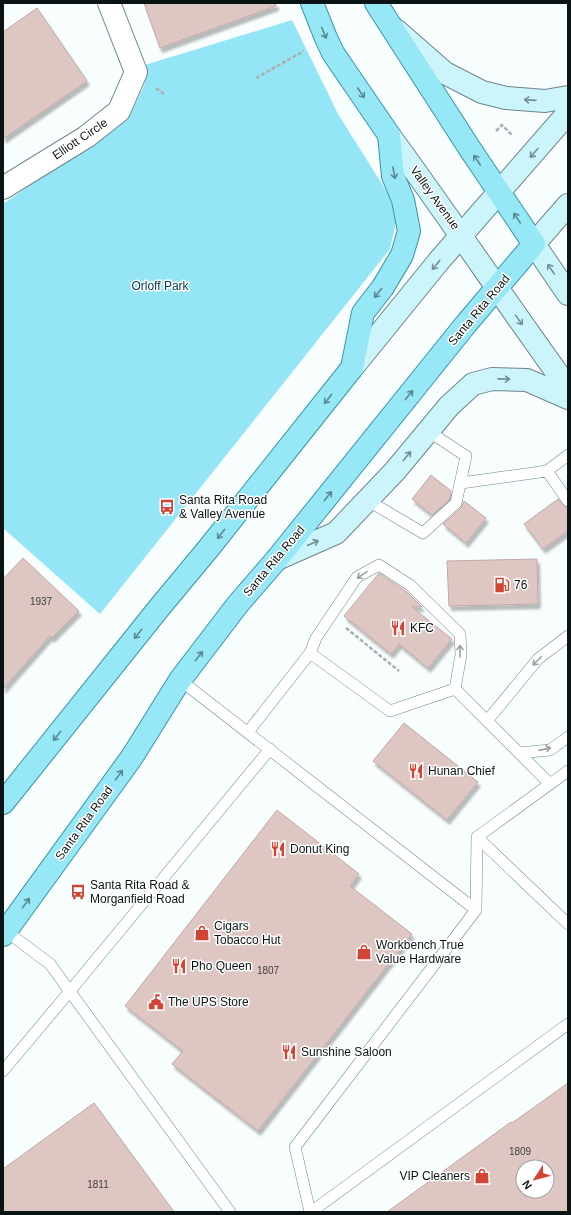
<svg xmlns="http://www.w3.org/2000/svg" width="571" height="1215" viewBox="0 0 571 1215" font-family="Arial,sans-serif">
<defs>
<filter id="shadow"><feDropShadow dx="2.5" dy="4.5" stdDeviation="1" flood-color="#0004"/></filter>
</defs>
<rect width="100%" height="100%" fill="#f8fdfe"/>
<path fill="#94e5f5" d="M 292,20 L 338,114 L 390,197 L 396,222 L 390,249 L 100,614 L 3,528 L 3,204 L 123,121 L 132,111 L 145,83 L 145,65 Z"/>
<path fill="#dec7c3" stroke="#c0a9a5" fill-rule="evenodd" filter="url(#shadow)" d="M 144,3 L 276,3 L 276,6 L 160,48 Z
M 37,8 L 87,81 L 3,139 L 3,32 Z
M 431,475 L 451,491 L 450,499 L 432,515 L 412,499 Z
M 558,499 L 563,505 L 568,508 L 568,531 L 543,549 L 524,524 Z
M 464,501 L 486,518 L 466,543 L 443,524 L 461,508 Z
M 23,558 L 79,611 L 52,638 L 50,636 L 3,689 L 3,579 Z
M 537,559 L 538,604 L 449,606 L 447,561 Z
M 379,573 L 407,592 L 422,607 L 412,607 L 452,639 L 428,668 L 399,644 L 391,654 L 344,616 Z
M 404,723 L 478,782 L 447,820 L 373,761 Z
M 277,810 L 359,874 L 350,886 L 412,934 L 258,1131 L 172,1064 L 183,1051 L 125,1006 Z
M 568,1083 L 568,1212 L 387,1212 L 511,1122 L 512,1123 ZM 523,1167 L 547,1167 L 547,1191 L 523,1191 Z
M 94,1103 L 174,1212 L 3,1212 L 3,1169 Z"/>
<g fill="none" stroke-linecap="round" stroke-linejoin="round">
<g stroke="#6e8589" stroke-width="12">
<path id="lane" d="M 547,471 L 568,455
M 461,483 L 547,471 L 568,501
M 367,500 L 423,533 L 456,503 L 466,456 L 428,431
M 310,653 L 316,638 L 357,577 L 379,565 L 410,585 L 460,634 L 461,655 L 455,689
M 180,680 L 476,910
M 487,721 L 538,659 L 568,636
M 248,732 L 310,653 L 390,711 L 455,689 L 550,784
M 519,753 L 550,750 L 568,737
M 477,837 L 568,924
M 6,931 L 50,964 L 230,1212
M 3,1071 L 70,991 L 270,749
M 310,1212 L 295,1147 L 476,910 L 477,837 L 568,771
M 311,1212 L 568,1024"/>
</g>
<g stroke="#6e8589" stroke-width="24">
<path id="street" d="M 3,188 L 86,137 L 119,111 L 136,72 L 109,3"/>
</g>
<g stroke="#6e8589" stroke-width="24">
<path id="secondary" d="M 397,31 L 445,73 L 482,92 L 506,98 L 545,101 L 568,97
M 389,135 C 450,218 507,304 568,388
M 568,205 L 534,244 L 568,294
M 352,368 L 438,262 L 568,113
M 277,559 L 336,533 L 395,471 L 449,406 L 473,384 L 492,379 L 527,380 L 568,398"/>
</g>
<g stroke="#3894a4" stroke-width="24">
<path id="primary" d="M 3,803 L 159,608 L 208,549 L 352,368 L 363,313 L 383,287 L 402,255 L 409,231 L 403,200 L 393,176 L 389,135 L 333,53 L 326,38 L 312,3
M 3,935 L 132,757 L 180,680 L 238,604 L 277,559 L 466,324 L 534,244 L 470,149 L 376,3"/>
</g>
<path stroke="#aab0b1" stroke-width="2.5" stroke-dasharray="4 2" stroke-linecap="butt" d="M 256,78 L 304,51
M 156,88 L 164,94
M 496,131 L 502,125 L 512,135
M 346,628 L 399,671"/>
<use href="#lane" stroke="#fff" stroke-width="11"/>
<use href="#street" stroke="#fff" stroke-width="22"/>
<use href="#secondary" stroke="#cbf4fb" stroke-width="22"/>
<use href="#primary" stroke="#97e8f7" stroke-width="22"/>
</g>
<defs><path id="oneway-shaft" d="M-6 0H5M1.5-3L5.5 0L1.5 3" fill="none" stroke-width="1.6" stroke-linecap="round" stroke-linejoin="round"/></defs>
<g stroke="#588991">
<use href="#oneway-shaft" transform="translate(324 33) rotate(68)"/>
<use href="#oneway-shaft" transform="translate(361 93) rotate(56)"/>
<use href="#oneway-shaft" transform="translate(477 160) rotate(-124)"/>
<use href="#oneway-shaft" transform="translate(394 173) rotate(79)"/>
<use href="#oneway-shaft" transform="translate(517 218) rotate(-124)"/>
<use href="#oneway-shaft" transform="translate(378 293) rotate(129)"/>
<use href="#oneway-shaft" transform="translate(409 395) rotate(-51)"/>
<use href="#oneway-shaft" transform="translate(328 399) rotate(128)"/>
<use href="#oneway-shaft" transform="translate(328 496) rotate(-51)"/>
<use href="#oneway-shaft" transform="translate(221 534) rotate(128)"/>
<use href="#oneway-shaft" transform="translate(138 634) rotate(129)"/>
<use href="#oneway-shaft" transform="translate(199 656) rotate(-52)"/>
<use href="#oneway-shaft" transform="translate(57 736) rotate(129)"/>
<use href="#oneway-shaft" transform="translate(119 775) rotate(-54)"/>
<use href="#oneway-shaft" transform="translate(26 903) rotate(-54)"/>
</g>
<g stroke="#758f94">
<use href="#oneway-shaft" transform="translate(530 100) rotate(-176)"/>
<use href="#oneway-shaft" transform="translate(534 153) rotate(131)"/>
<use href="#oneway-shaft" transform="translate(436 265) rotate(129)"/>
<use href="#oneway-shaft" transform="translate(551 269) rotate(-124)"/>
<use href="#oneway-shaft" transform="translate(519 320) rotate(55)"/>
<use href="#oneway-shaft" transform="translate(504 379) rotate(1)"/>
<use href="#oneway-shaft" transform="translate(407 456) rotate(-51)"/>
<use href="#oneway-shaft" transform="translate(313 543) rotate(-24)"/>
</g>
<g stroke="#9da1a1">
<use href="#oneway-shaft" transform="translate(362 575) rotate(145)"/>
<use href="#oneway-shaft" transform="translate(460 651) rotate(-90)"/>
<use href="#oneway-shaft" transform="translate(537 661) rotate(135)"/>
<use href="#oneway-shaft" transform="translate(545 749) rotate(-13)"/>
</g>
<defs>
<g id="bus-bare" transform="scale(1.2)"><path d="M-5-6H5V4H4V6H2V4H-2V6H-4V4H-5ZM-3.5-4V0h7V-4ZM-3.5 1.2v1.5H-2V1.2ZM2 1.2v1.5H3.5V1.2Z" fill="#d24535" stroke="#fff" stroke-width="2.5" paint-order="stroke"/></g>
<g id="fuel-bare" transform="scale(1.2)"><path d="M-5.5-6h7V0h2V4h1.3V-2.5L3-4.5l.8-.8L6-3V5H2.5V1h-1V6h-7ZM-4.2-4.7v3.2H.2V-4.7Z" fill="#d24535" stroke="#fff" stroke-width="2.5" paint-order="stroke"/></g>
<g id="restaurant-bare" transform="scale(1.2)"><path d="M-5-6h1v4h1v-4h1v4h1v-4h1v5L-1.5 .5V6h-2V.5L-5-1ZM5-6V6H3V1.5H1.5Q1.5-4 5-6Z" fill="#d24535" stroke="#fff" stroke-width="2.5" paint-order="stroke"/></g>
<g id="shop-bare" transform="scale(1.2)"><path d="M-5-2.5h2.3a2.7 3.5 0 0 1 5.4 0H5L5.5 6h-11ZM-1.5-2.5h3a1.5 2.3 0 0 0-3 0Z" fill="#d24535" stroke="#fff" stroke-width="2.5" paint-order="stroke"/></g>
<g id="civic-bare" transform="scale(1.2)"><path d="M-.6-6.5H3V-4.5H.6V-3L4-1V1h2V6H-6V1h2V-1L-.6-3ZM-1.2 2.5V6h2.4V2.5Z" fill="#d24535" stroke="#fff" stroke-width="2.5" paint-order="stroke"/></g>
</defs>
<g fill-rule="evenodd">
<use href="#bus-bare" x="167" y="507"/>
<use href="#fuel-bare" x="502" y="585"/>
<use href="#restaurant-bare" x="398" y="628"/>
<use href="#restaurant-bare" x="416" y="771"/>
<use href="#restaurant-bare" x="278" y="849"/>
<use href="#bus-bare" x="78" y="892"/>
<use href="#shop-bare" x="202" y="933"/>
<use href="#shop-bare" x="364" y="952"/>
<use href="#restaurant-bare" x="179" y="966"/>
<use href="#civic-bare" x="156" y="1002"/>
<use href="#restaurant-bare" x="289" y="1052"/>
<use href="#shop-bare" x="482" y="1176"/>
</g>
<g text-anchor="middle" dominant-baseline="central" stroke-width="3" stroke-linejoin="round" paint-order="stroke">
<g font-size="10" fill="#404140">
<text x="41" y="601">1937</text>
<text x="268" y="970">1807</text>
<text x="520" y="1151">1809</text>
<text x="98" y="1184">1811</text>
</g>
<g font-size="12" fill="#0b1415" stroke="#fff">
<text transform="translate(80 139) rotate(-34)">Elliott Circle</text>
<text transform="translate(435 198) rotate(54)">Valley Avenue</text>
<text transform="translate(479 310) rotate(-50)">Santa Rita Road</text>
<text transform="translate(274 561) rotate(-50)">Santa Rita Road</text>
<text transform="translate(84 823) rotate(-54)">Santa Rita Road</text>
</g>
<g font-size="12" fill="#03424c" stroke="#fff">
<text x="160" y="286">Orloff Park</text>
</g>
<g font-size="12" fill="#0b1415" stroke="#fff" text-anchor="start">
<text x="179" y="500">Santa Rita Road<tspan x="179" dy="14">&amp; Valley Avenue</tspan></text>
<text x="514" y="585">76</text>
<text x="410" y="628">KFC</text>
<text x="428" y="771">Hunan Chief</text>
<text x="290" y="849">Donut King</text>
<text x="90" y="885">Santa Rita Road &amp;<tspan x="90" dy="14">Morganfield Road</tspan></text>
<text x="214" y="926">Cigars<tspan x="214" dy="14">Tobacco Hut</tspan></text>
<text x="376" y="945">Workbench True<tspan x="376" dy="14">Value Hardware</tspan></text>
<text x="191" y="966">Pho Queen</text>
<text x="168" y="1002">The UPS Store</text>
<text x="301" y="1052">Sunshine Saloon</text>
<text x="470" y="1176" text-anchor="end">VIP Cleaners</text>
</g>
</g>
<rect width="571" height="1215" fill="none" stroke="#0b1415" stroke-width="8"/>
<g transform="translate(535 1179) rotate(234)"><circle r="19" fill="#ffffff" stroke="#9da1a1"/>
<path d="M0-3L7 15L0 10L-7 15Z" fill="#d24535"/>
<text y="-6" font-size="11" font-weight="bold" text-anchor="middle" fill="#0b1415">N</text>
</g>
</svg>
